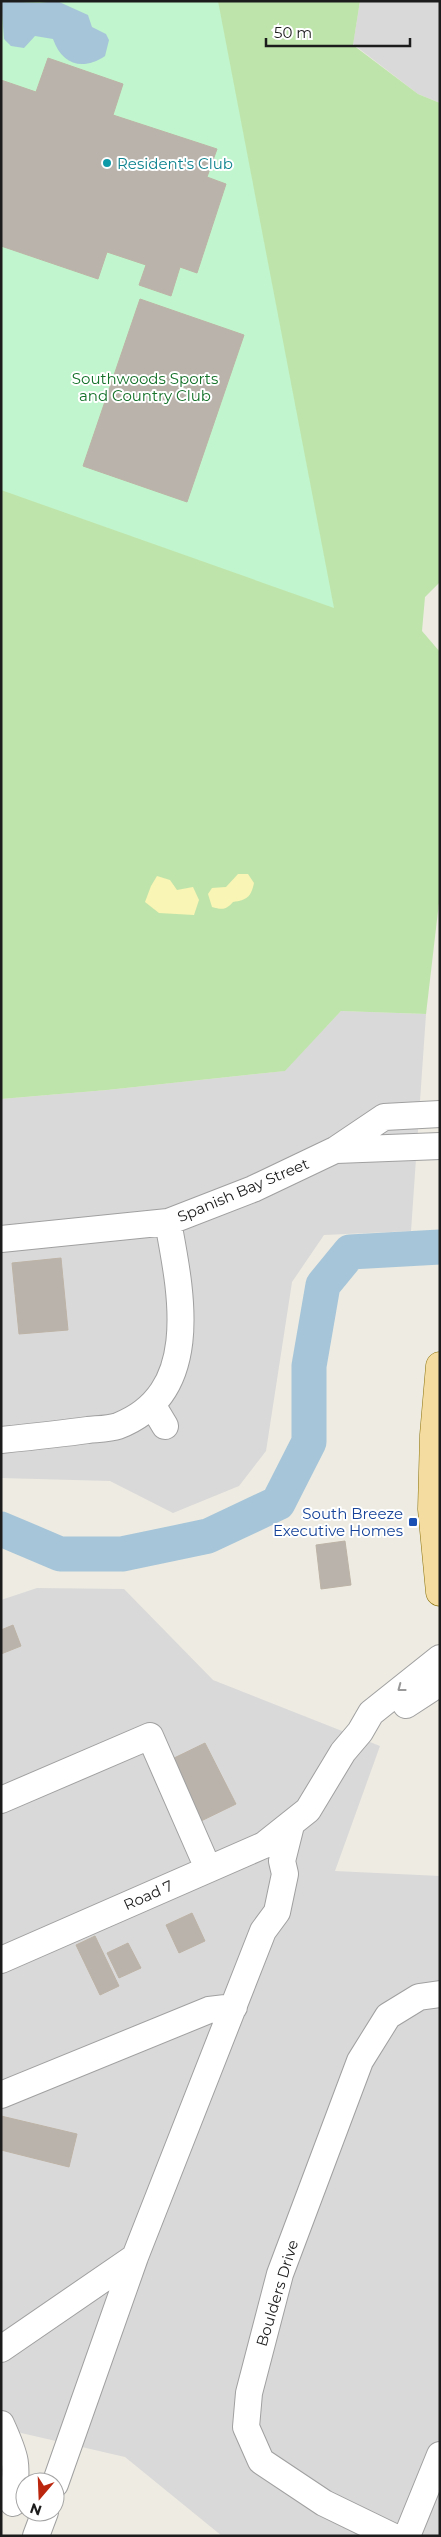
<svg xmlns="http://www.w3.org/2000/svg" width="441" height="2537" viewBox="0 0 441 2537" font-family="Montserrat,sans-serif">
<rect width="100%" height="100%" fill="#edebe2"/>
<path fill="#dad9d9" d="M 360,1 L 440,1 L 440,103 L 418,94 L 353,44 Z
M 341,1011 L 426,1014 L 411,1231 L 324,1235 L 292,1282 L 266,1451 L 239,1486 L 173,1513 L 110,1481 L 1,1478 L 1,1099 L 107,1090 L 284,1071 Z
M 37,1588 L 124,1589 L 213,1680 L 380,1746 L 335,1871 L 440,1876 L 440,2536 L 222,2536 L 125,2457 L 4,2429 L 1,2456 L 1,1600 Z"/>
<path fill="#bfe4ab" d="M 1,1 L 360,1 L 353,45 L 418,94 L 440,103 L 440,582 L 425,597 L 422,631 L 440,652 L 440,894 L 426,1014 L 341,1011 L 285,1071 L 107,1090 L 1,1099 Z"/>
<path fill="#f9f5b4" d="M 238,874 L 248,874 L 254,883 C 251,897 247,900 233,902 C 226,910 222,910 212,907 L 208,894 L 212,888 L 226,887 Z
M 157,876 L 170,880 L 177,890 L 193,887 L 199,900 L 194,915 L 159,913 L 145,902 L 151,886 Z"/>
<path fill="#c1f5cd" d="M 1,1 L 218,1 L 334,608 L 1,490 Z"/>
<path fill="#a6c5d8" d="M 1,1 L 39,3 L 57,1 L 88,15 L 92,27 L 106,34 L 109,40 L 105,56 C 83,71 62,65 53,39 L 35,36 L 24,48 L 11,46 L 4,39 Z"/>
<g fill="none" stroke-linecap="round" stroke-linejoin="round">
<path stroke="#a6c5d8" stroke-width="35" d="M 1,1529 L 60,1554 L 122,1554 L 208,1536 L 278,1503 L 309,1442 L 309,1366 L 323,1285 L 350,1252 L 440,1247"/>
</g>
<path fill="#b9b3ac" stroke="#bdb3a6" d="M 48,58 L 123,84 L 113,115 L 217,149 L 207,177 L 226,184 L 197,273 L 180,267 L 171,296 L 139,285 L 146,265 L 107,252 L 98,279 L 1,246 L 1,80 L 36,92 Z
M 140,299 L 244,335 L 187,502 L 83,466 Z
M 61,1258 L 68,1330 L 19,1334 L 12,1263 Z
M 345,1541 L 351,1585 L 321,1589 L 316,1545 Z
M 13,1625 L 21,1646 L 1,1654 L 1,1630 Z
M 205,1743 L 236,1804 L 199,1822 L 168,1761 Z
M 192,1913 L 205,1941 L 179,1953 L 166,1925 Z
M 95,1936 L 119,1986 L 100,1995 L 76,1945 Z
M 128,1943 L 141,1968 L 119,1978 L 107,1953 Z
M 1,2116 L 77,2134 L 69,2167 L 1,2150 Z"/>
<g fill="none" stroke-linecap="round" stroke-linejoin="round">
<g stroke="#a0a0a0" stroke-width="28">
<path id="minor" d="M 336,1150 L 440,1146
M 1,1239 L 168,1222 L 253,1189 L 335,1150 L 384,1117 L 440,1114
M 153,1406 L 165,1426
M 1,1440 C 30,1437 59,1434 88,1430 C 97,1429 109,1429 118,1426 C 203,1393 181,1292 168,1222
M 406,1705 L 440,1683
M 1,1800 L 150,1736 L 203,1857
M 1,1960 L 264,1845 L 308,1810 L 343,1752 L 360,1732 L 371,1713 L 440,1658
M 1,2095 L 209,2010 L 234,2007
M 1,2349 L 135,2257
M 1,2424 C 18,2461 17,2463 13,2503
M 55,2484 L 135,2257 L 263,1931 L 277,1912 L 285,1874 L 282,1861 L 291,1825
M 36,2536 L 45,2512
M 392,2536 L 324,2503 L 261,2461 L 246,2427 L 249,2393 L 280,2274 L 360,2061 L 388,2016 L 419,1997 L 440,1994
M 407,2536 L 440,2455"/>
</g>
<g stroke="#89710b" stroke-width="29">
<path id="major" d="M 440,1366 L 434,1435 L 432,1509 L 440,1592"/>
</g>
<use href="#minor" stroke="#fff" stroke-width="26"/>
<use href="#major" stroke="#f4dca0" stroke-width="28"/>
</g>
<defs><path id="oneway-chevron" d="M-2-3.5L2.5 0L-2 3.5" fill="none" stroke-width="1.6" stroke-linecap="round" stroke-linejoin="round" transform="scale(1.25)"/></defs>
<use stroke="#999" href="#oneway-chevron" transform="translate(401 1688) rotate(143)"/>
<circle fill="#0f9aa8" stroke="#fff" stroke-width="2" cx="107" cy="163" r="5"/>
<rect fill="#1a4fb4" stroke="#fff" stroke-width="2" x="408" y="1517" width="10" height="10" rx="2.5"/>
<g text-anchor="middle" dominant-baseline="central" stroke-width="4" stroke-linejoin="round" paint-order="stroke">
<g font-size="15" fill="#0d838f" stroke="#fff" text-anchor="start">
<text x="117" y="163">Resident's Club</text>
</g>
<g font-size="15" fill="#137128" stroke="#fff">
<text x="145" y="378">Southwoods Sports<tspan x="145" dy="17">and Country Club</tspan></text>
</g>
<g font-size="15" fill="#1c1c1c" stroke="#fff">
<text transform="translate(243 1190) rotate(-23)">Spanish Bay Street</text>
<text transform="translate(148 1895) rotate(-24)">Road 7</text>
<text transform="translate(277 2293) rotate(-73)">Boulders Drive</text>
</g>
<g font-size="15" fill="#164399" stroke="#fff" text-anchor="end">
<text x="403" y="1513">South Breeze<tspan x="403" dy="17">Executive Homes</tspan></text>
</g>
</g>
<rect width="441" height="2537" fill="none" stroke="#1c1c1c" stroke-width="5"/>
<g transform="translate(40 2497) rotate(199)"><circle r="24" fill="#ffffff" stroke="#a4a4a4"/>
<path d="M0-4L9 19L0 12L-9 19Z" fill="#ba260e"/>
<text y="-8" font-size="14" font-weight="bold" text-anchor="middle" fill="#1c1c1c">N</text>
</g>
<path d="M266 38v8h144v-8" fill="none" stroke="#1c1c1c" stroke-width="2.5"/>
<text x="274" y="38" font-size="15" fill="#1c1c1c" stroke="#ffffff" stroke-width="4" paint-order="stroke">50 m</text>
</svg>
